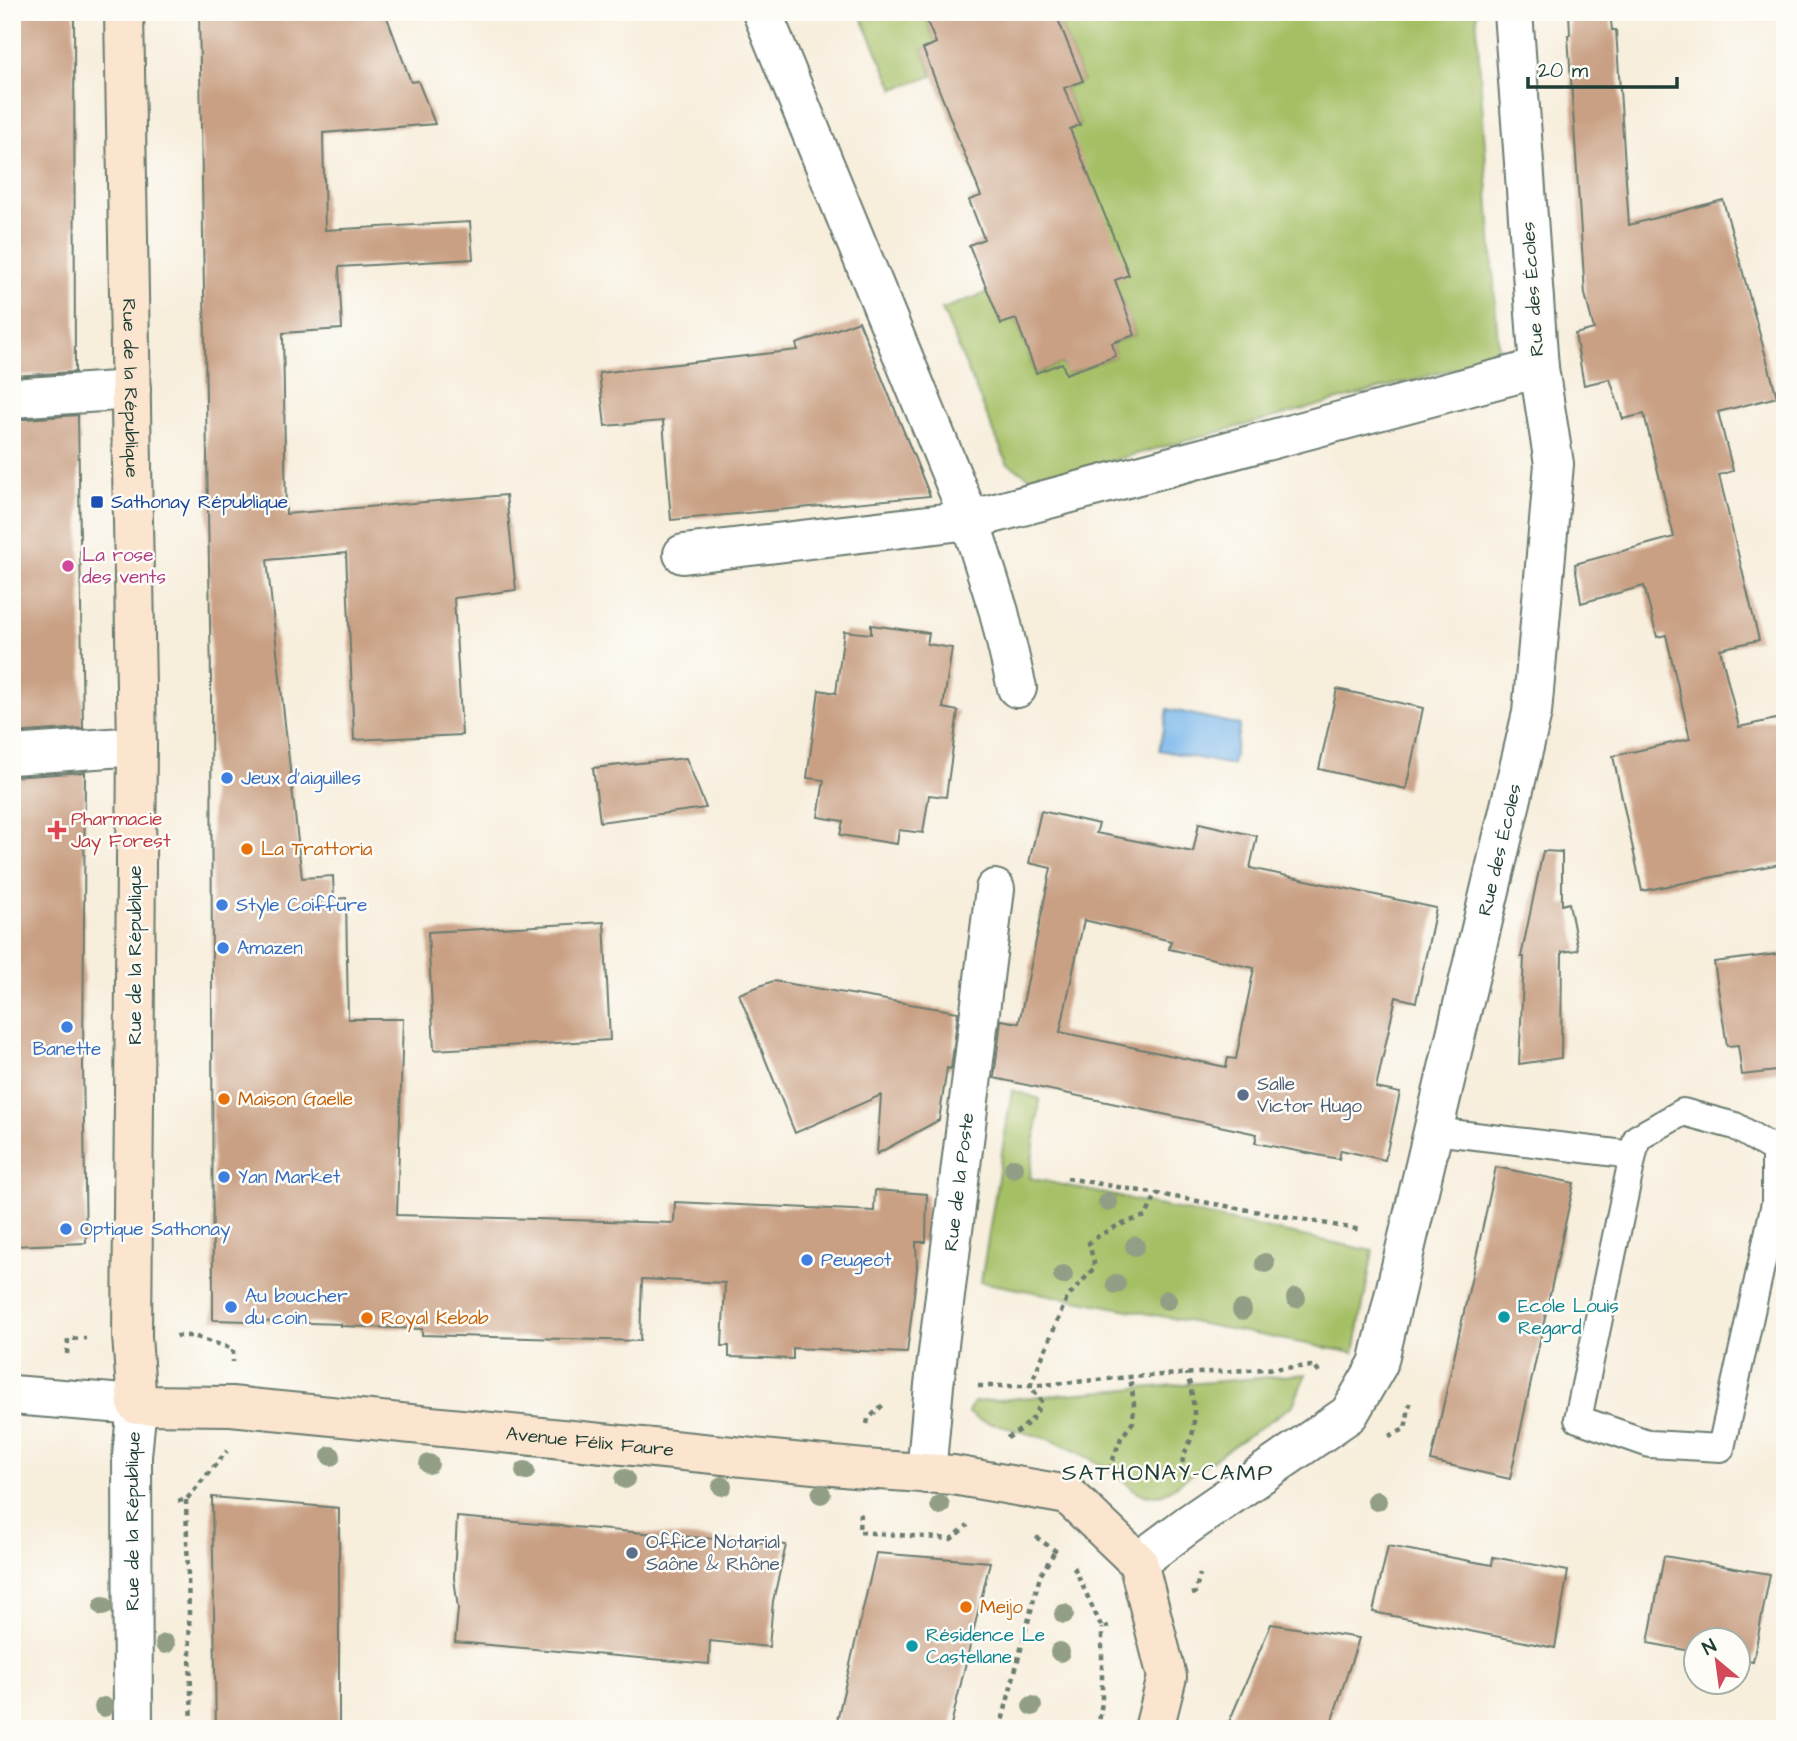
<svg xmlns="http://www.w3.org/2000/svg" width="1797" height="1741" viewBox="0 0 1797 1741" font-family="'Architects Daughter',sans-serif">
<rect width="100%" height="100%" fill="#fdfcf7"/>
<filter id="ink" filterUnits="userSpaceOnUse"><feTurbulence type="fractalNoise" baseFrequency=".0143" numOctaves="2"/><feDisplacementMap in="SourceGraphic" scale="14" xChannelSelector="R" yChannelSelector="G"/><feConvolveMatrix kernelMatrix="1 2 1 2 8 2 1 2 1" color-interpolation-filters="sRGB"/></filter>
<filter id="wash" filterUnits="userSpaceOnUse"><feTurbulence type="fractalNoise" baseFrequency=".00686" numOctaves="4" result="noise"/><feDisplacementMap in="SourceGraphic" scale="28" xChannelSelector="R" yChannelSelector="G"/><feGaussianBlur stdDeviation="1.57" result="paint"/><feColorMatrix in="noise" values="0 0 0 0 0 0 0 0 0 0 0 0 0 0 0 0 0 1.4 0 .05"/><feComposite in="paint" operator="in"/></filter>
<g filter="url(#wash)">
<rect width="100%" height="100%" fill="#f7eedc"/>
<path fill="#a5bf65" stroke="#627e4c" stroke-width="2" d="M 859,12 L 923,12 L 936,43 L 923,49 L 933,76 L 894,89 Z
M 1055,12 L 1476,12 L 1499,357 L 1036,481 L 1007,463 L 942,309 L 989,292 L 1016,319 L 1036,373 L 1062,363 L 1067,374 L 1115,356 L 1112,343 L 1135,335 L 1058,133 L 1080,125 L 1064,88 L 1083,81 Z
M 1012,1090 L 1040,1099 L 1030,1178 L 1373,1251 L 1354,1353 L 981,1282 Z
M 1306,1374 L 1293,1405 L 1163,1494 L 1147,1496 L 1134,1490 L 1111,1470 L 1080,1453 L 1051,1440 L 979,1420 L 968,1412 L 974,1402 Z"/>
<path fill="#78b6eb" stroke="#4c7a90" stroke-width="2" d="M 1168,709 L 1240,725 L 1232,765 L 1159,750 Z"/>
<g id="blocks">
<path fill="#c9a084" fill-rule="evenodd" d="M 12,12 L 74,12 L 75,372 L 12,376 Z
M 199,12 L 385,12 L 411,82 L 418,81 L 435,124 L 323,133 L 325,230 L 470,222 L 473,259 L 339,267 L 342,329 L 283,333 L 286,514 L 506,495 L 516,590 L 454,598 L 462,735 L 354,740 L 346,553 L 267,560 L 302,878 L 333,876 L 334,899 L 346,898 L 348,1019 L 403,1019 L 397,1215 L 674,1223 L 675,1202 L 874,1211 L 875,1190 L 927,1194 L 926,1242 L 916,1242 L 917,1269 L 907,1353 L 793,1348 L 793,1359 L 729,1357 L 729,1346 L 722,1346 L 725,1283 L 642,1279 L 640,1341 L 422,1335 L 422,1329 L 341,1326 L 341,1324 L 213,1320 L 211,679 Z
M 923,12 L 1055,12 L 1083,81 L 1064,88 L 1080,125 L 1070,129 L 1129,275 L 1115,280 L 1135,335 L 1112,343 L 1116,356 L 1066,374 L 1062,363 L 1036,373 L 1016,319 L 1001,324 L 969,245 L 984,239 L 969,200 L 981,196 L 923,49 L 936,43 Z
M 1569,12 L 1610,12 L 1612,30 L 1616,30 L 1629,225 L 1723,200 L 1777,397 L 1718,412 L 1733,471 L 1719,475 L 1759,640 L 1720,649 L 1739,727 L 1785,717 L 1785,863 L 1642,891 L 1613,756 L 1690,739 L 1666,635 L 1657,637 L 1644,586 L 1581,603 L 1575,564 L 1674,537 L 1644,414 L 1623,419 L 1610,379 L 1584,385 L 1575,334 L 1594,329 L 1585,294 L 1568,35 L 1570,35 Z
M 859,321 L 930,496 L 671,520 L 663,421 L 605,426 L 599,373 L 798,350 L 796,344 Z
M 78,415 L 83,728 L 12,733 L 12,420 Z
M 871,625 L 929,633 L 927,644 L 952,648 L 943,708 L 958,711 L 946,797 L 929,795 L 923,833 L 899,830 L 897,844 L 840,835 L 843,821 L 818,817 L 824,780 L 807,778 L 819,690 L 836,693 L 844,631 L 871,634 Z
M 1337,689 L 1423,708 L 1406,789 L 1319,769 Z
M 686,758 L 706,808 L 600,822 L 593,768 Z
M 85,772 L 83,1065 L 86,1243 L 12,1246 L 12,777 Z
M 1041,811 L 1099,824 L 1096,833 L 1193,852 L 1199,823 L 1257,836 L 1250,868 L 1436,908 L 1416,1002 L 1396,997 L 1376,1088 L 1400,1093 L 1385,1160 L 1341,1150 L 1339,1159 L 1255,1143 L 1257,1134 L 994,1078 L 1001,1020 L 1019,1023 L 1051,868 L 1029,863 ZM 1084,920 L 1171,941 L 1169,949 L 1254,968 L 1236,1059 L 1228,1058 L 1226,1067 L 1060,1032 Z
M 1543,851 L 1562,852 L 1562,905 L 1569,903 L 1578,950 L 1562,952 L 1561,1058 L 1519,1064 L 1524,957 L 1521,957 Z
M 604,922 L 610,1040 L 434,1050 L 428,932 Z
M 1785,953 L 1785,1070 L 1742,1075 L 1738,1045 L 1727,1046 L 1714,962 Z
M 773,981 L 958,1012 L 951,1069 L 947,1068 L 939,1120 L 877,1154 L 881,1095 L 795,1133 L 739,994 Z
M 1496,1167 L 1574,1183 L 1510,1479 L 1431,1461 Z
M 212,1497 L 339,1508 L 339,1729 L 216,1729 Z
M 457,1517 L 786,1545 L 773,1601 L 769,1647 L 710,1641 L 709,1664 L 455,1642 L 458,1609 L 454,1577 Z
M 1388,1546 L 1492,1565 L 1493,1557 L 1568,1571 L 1555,1648 L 1373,1612 Z
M 876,1553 L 990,1562 L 950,1729 L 835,1729 Z
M 1664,1556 L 1770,1574 L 1753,1662 L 1738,1659 L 1738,1640 L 1696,1640 L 1696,1652 L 1648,1643 Z
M 1271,1624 L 1359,1638 L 1329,1729 L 1226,1729 Z"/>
</g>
</g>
<g filter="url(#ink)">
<use href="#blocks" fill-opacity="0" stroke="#6b7b6f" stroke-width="2"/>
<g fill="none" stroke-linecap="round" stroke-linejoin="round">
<g stroke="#6b7b6f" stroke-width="30">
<path id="service" d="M 1434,1131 L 1633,1155 L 1578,1419 L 1650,1444 L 1721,1448 L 1775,1203 L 1775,1150 L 1735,1126 L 1683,1112 L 1637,1138 L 1633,1155"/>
</g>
<g stroke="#6b7b6f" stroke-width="42">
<g id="minor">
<path d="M 762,12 L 970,520 L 999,612 L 1017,688"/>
<path d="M 12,398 L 131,390"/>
<path d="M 683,554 L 970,520 L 1539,368"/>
<path d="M 12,755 L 137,746"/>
<path id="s1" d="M 926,1474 L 934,1385 L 995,889"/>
<path id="s2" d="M 1138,1562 L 1189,1524 L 1349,1414 L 1378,1364 L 1532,713 L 1554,464 L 1539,368 L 1513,12"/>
<path id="s3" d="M 133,1729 L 132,1456 L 137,1405"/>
</g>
</g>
<g stroke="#6b7b6f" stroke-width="42">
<path id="tertiary" d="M 12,1395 L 137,1405"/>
</g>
<g stroke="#6b7b6f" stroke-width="42">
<g id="secondary">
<path id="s4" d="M 124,12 L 137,746 L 132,1336 L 137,1405 L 231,1406 L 864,1469 L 953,1475 L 1068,1495 L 1138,1562 L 1167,1677 L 1154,1729"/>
</g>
</g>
<path stroke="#6b7b6f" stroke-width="4.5" stroke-dasharray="5 5" stroke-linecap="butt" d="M 1067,1178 L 1362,1230
M 176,1336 L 193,1336 L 233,1349 L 233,1362
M 67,1354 L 68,1339 L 86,1338
M 978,1386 L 1030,1386 L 1130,1377 L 1314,1366 L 1321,1375
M 867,1424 L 868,1419 L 886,1402
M 1389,1436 L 1405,1429 L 1410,1403
M 1007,1438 C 1023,1429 1037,1419 1041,1400 L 1030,1386 L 1067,1298 L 1095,1267 L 1089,1243 C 1107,1229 1125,1222 1146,1216 L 1157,1193
M 1109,1470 L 1121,1438 L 1133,1422 L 1134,1404 L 1130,1377
M 1184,1473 C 1178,1454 1191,1448 1193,1430 C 1196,1410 1192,1393 1187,1373
M 186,1500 L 192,1729
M 178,1501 L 186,1500 L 227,1451
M 860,1513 L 859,1532 L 951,1539 L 968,1525
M 1036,1537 L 1057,1552
M 1074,1567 L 1102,1628 L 1109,1626
M 1192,1594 L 1195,1593 L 1200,1574
M 1000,1729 L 1040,1576 L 1055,1551
M 1098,1729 L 1102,1702 L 1102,1628"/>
<use href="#service" stroke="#fff" stroke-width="26"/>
<use href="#minor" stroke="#fff" stroke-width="38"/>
<use href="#tertiary" stroke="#fff" stroke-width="38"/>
<use href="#secondary" stroke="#fbe5cf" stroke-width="38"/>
</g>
<g fill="#929f86">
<circle cx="1014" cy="1168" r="10"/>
<circle cx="1108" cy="1202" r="10"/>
<circle cx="1135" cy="1246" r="10"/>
<circle cx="1265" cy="1263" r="10"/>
<circle cx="1063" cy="1275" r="10"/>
<circle cx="1116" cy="1284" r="10"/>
<circle cx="1296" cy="1298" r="10"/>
<circle cx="1167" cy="1300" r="10"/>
<circle cx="1242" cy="1310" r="10"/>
<circle cx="331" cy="1456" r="10"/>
<circle cx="429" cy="1464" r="10"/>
<circle cx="525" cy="1471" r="10"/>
<circle cx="625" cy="1479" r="10"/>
<circle cx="722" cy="1486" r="10"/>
<circle cx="821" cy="1494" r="10"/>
<circle cx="1377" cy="1501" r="10"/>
<circle cx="940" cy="1505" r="10"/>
<circle cx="103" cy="1606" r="10"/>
<circle cx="1064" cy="1614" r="10"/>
<circle cx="165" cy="1644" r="10"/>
<circle cx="1060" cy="1652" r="10"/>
<circle cx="1032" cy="1706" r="10"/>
<circle cx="104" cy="1707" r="10"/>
</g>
</g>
<rect fill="#1a4fb4" stroke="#fdfcf7" stroke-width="2.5" x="90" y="495" width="14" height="14" rx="3.5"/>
<circle fill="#d1479c" stroke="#fdfcf7" stroke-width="2.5" cx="68" cy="566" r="7"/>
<g fill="#3f7fe0" stroke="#fdfcf7" stroke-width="2.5">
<circle cx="227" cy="778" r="7"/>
<circle cx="222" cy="905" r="7"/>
<circle cx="223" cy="948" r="7"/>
<circle cx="67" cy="1027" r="7"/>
<circle cx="224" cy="1177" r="7"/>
<circle cx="66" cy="1229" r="7"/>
<circle cx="807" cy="1260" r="7"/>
<circle cx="231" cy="1307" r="7"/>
</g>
<path fill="#e0444e" stroke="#fdfcf7" stroke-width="2.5" d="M53.5 819.5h7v7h7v7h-7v7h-7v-7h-7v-7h7z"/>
<g fill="#e8710a" stroke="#fdfcf7" stroke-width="2.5">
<circle cx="247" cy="849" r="7"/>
<circle cx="224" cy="1099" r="7"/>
<circle cx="367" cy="1318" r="7"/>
<circle cx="966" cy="1607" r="7"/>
</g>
<g fill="#5c6f8a" stroke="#fdfcf7" stroke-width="2.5">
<circle cx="1243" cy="1095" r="7"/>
<circle cx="632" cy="1553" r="7"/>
</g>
<g fill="#0f9aa8" stroke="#fdfcf7" stroke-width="2.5">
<circle cx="1504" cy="1317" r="7"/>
<circle cx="912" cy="1646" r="7"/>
</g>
<g text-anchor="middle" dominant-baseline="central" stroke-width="5" stroke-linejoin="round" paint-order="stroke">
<g font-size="19" fill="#1f3d34" stroke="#fdfcf7">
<text transform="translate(1533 289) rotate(-94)">Rue des Écoles</text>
<text stroke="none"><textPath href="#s4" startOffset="376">Rue de la République</textPath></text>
<text stroke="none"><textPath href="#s2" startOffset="844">Rue des Écoles</textPath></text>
<text transform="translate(135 955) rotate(-90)">Rue de la République</text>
<text stroke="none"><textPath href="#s1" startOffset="294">Rue de la Poste</textPath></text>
<text stroke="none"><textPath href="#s4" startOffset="1848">Avenue Félix Faure</textPath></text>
<text stroke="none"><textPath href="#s3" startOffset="208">Rue de la République</textPath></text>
</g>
<g font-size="19" fill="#164399" stroke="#fdfcf7" text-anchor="start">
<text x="111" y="502">Sathonay République</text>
</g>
<g font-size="19" fill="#b23c85" stroke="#fdfcf7" text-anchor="start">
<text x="82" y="555">La rose<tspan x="82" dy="22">des vents</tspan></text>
</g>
<g font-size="19" fill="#366cbe" stroke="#fdfcf7" text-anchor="start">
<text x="241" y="778">Jeux d'aiguilles</text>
<text x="236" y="905">Style Coiffure</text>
<text x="237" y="948">Amazen</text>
<text x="67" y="1049" text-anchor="middle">Banette</text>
<text x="238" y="1177">Yan Market</text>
<text x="80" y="1229">Optique Sathonay</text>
<text x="821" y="1260">Peugeot</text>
<text x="245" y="1296">Au boucher<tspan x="245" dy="22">du coin</tspan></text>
</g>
<g font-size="19" fill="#be3a42" stroke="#fdfcf7" text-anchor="start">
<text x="71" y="819">Pharmacie<tspan x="71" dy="22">Jay Forest</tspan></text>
</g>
<g font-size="19" fill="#c56008" stroke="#fdfcf7" text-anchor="start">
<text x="261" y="849">La Trattoria</text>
<text x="238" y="1099">Maison Gaelle</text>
<text x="381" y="1318">Royal Kebab</text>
<text x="980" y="1607">Meijo</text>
</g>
<g font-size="19" fill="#4e5e75" stroke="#fdfcf7" text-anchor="start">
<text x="1257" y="1084">Salle<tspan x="1257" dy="22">Victor Hugo</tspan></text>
<text x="646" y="1542">Office Notarial<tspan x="646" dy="22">Saône &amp; Rhône</tspan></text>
</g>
<g font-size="19" fill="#0d838f" stroke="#fdfcf7" text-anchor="start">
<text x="1518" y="1306">Ecole Louis<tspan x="1518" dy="22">Regard</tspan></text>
<text x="926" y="1635">Résidence Le<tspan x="926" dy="22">Castellane</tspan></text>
</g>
<g font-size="23" letter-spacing="2" fill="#1f3d34" stroke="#fdfcf7">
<text x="1168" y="1473">SATHONAY-CAMP</text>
</g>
</g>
<rect width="1797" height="1741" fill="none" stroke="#fdfcf7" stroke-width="42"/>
<g transform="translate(1717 1661) rotate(331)"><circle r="33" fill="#fdfcf7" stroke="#a4b0a9" stroke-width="2"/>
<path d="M0-5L12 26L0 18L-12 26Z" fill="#d1495b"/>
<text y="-10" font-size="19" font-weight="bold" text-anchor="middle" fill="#1f3d34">N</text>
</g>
<path d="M1528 77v10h149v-10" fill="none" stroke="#1f3d34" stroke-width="3.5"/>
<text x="1538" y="77" font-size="21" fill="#1f3d34" stroke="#fdfcf7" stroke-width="5" paint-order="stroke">20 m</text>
</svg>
